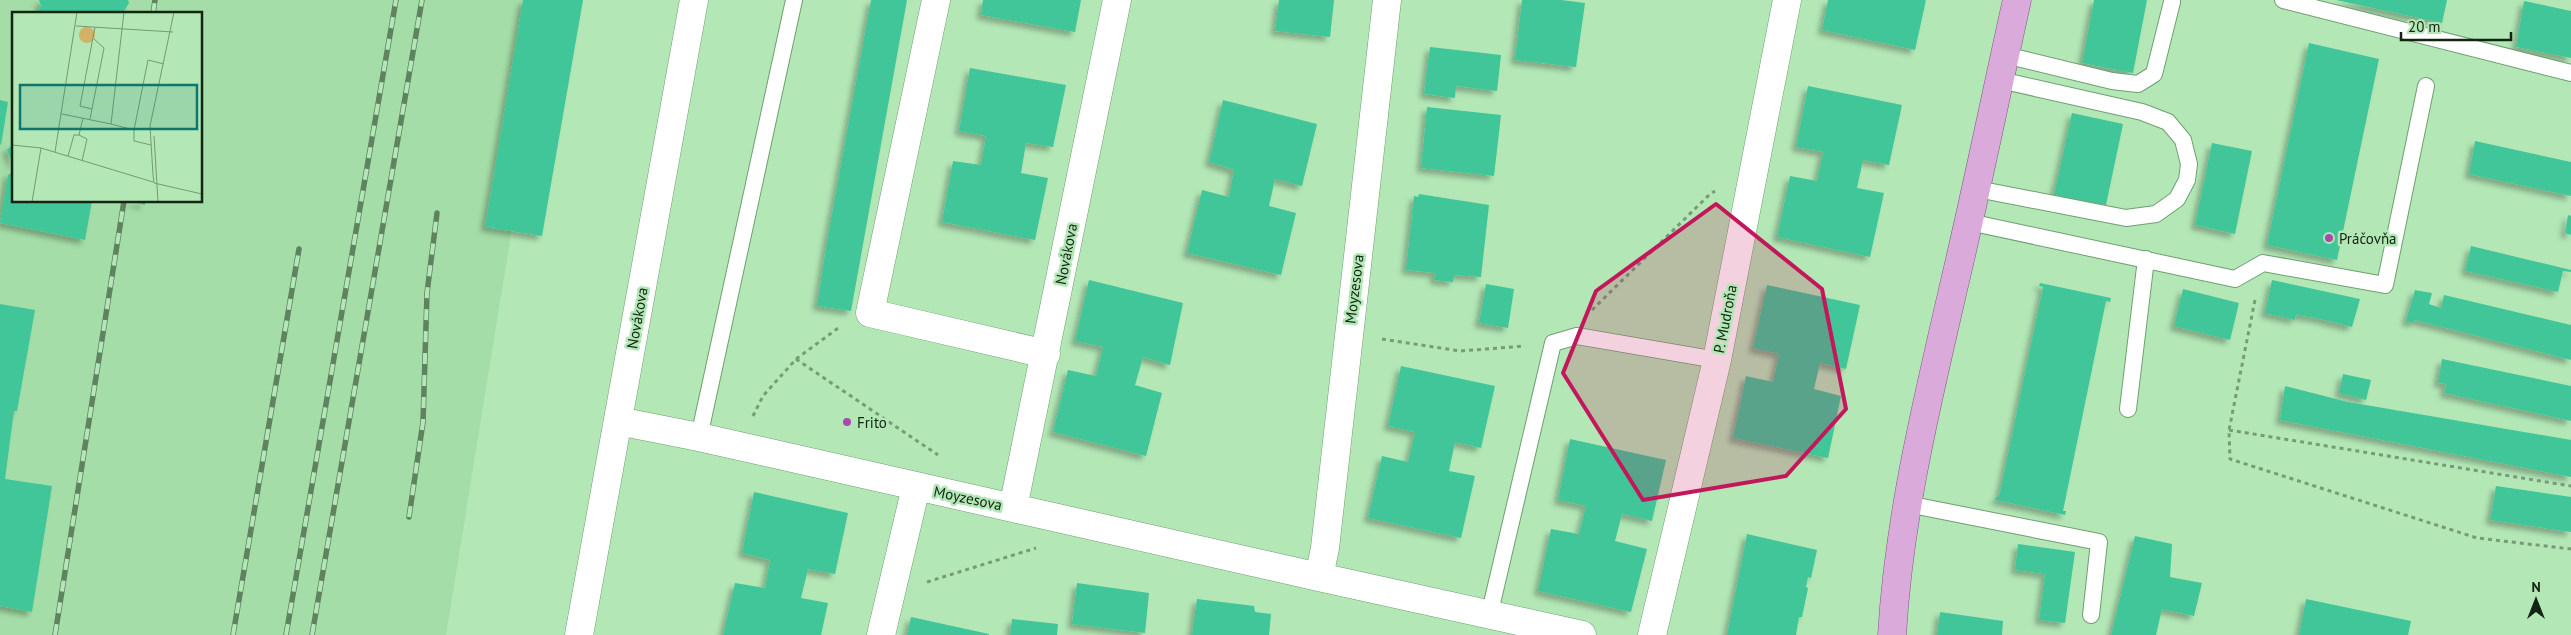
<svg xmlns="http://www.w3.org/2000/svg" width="2571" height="635" viewBox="0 0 2571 635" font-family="'PT Sans',sans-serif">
<defs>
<filter id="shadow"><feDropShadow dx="-4.5" dy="4.5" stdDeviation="2.5" flood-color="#0004"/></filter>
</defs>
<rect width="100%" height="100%" fill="#b3e7b6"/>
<path fill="#a4dda7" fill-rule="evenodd" d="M 0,0 L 549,0 L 446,635 L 0,635 ZM 14,14 L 201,14 L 201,201 L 14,201 Z"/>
<path fill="#40c698" filter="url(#shadow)" d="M 39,0 L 128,0 L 129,3 L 122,14 L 35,14 L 41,6 Z
M 523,0 L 583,0 L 542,236 L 485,227 Z
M 871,0 L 907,0 L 851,311 L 817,306 L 826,247 Z
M 983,0 L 1081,0 L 1075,32 L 981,15 Z
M 1279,0 L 1334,0 L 1330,37 L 1275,31 Z
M 1522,0 L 1561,0 L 1585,3 L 1576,67 L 1515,60 Z
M 1828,0 L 1926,0 L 1915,50 L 1822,30 Z
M 2094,0 L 2147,0 L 2133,73 L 2082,63 Z
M 2336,0 L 2447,0 L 2442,23 Z
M 2524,1 L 2571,11 L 2571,58 L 2516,47 Z
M 2309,43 L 2379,59 L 2337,260 L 2267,245 Z
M 1430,47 L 1501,55 L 1497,91 L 1456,86 L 1455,98 L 1424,94 Z
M 970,68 L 1066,85 L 1053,147 L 1026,143 L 1021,173 L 1048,178 L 1035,240 L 942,222 L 953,161 L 981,165 L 986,136 L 959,131 Z
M 1808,86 L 1902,105 L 1889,165 L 1863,160 L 1857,188 L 1884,193 L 1870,257 L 1777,237 L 1790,176 L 1817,181 L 1823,152 L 1796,147 Z
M 0,100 L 8,102 L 1,145 L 0,144 Z
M 1223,100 L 1317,124 L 1302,186 L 1275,179 L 1269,206 L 1296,213 L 1281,275 L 1187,253 L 1202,190 L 1229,197 L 1234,170 L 1209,162 Z
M 1427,107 L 1501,115 L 1494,176 L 1421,168 Z
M 2072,113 L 2123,124 L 2106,205 L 2054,195 Z
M 2475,141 L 2571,162 L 2571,196 L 2469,174 Z
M 14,143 L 14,167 L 7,150 Z
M 2212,143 L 2252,151 L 2235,234 L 2195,225 Z
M 14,171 L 14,201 L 92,201 L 85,240 L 0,223 L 8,175 Z
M 1419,194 L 1489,205 L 1481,277 L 1454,275 L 1453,282 L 1434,280 L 1435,273 L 1406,270 L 1414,196 L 1418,197 Z
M 128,201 L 145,201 L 145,205 Z
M 2568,215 L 2571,216 L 2571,235 L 2565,233 Z
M 2471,246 L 2571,270 L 2571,272 L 2563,271 L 2558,292 L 2465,271 Z
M 1089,280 L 1183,303 L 1170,365 L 1143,357 L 1135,385 L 1162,393 L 1146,456 L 1053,432 L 1068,370 L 1096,376 L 1103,347 L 1075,341 Z
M 2272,280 L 2360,299 L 2352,327 L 2316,318 L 2296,315 L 2295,320 L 2265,313 Z
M 2040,283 L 2111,298 L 2110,302 L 2106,301 L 2063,511 L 2066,511 L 2065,515 L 1995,500 L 1996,497 L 1999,497 L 2043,287 L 2039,286 Z
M 1486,284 L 1514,289 L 1508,328 L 1479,323 Z
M 1767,285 L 1860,305 L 1846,369 L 1820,363 L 1814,389 L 1841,396 L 1828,458 L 1733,438 L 1746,376 L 1773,382 L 1779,354 L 1753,348 Z
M 2183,289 L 2239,303 L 2230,340 L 2174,326 Z
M 2415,290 L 2432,293 L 2429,304 L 2441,308 L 2444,295 L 2571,325 L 2571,360 L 2415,320 L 2413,323 L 2406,321 Z
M 0,304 L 35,310 L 17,411 L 14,411 L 5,479 L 52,486 L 32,612 L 0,606 Z
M 2442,359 L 2571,386 L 2571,421 L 2444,393 L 2446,384 L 2438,383 Z
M 1401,366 L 1495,386 L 1481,448 L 1455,442 L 1449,471 L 1475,476 L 1461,538 L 1368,518 L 1382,456 L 1408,462 L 1415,432 L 1388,426 Z
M 2343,374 L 2371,380 L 2366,400 L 2339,393 Z
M 2285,386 L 2348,402 L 2571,440 L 2571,477 L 2280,420 Z
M 1570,439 L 1666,460 L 1652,521 L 1622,514 L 1615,541 L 1647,549 L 1631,612 L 1538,591 L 1551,529 L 1579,534 L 1586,506 L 1558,500 Z
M 2496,486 L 2571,497 L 2571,532 L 2490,520 Z
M 754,492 L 848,513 L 835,574 L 808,569 L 801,598 L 828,603 L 821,635 L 723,635 L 735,583 L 765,588 L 770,560 L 742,553 Z
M 1747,534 L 1817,550 L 1811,578 L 1808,577 L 1806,587 L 1808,588 L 1802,617 L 1799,617 L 1796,635 L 1727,635 Z
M 2135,536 L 2172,544 L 2170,577 L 2202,583 L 2194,616 L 2162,609 L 2156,635 L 2111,635 Z
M 2018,544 L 2075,552 L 2065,623 L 2039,620 L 2045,574 L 2015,570 Z
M 1077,583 L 1149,593 L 1145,633 L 1072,624 Z
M 1197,599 L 1254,606 L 1255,612 L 1271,614 L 1269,635 L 1192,635 Z
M 2306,599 L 2411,621 L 2408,635 L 2299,635 Z
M 1940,612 L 2003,621 L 2002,635 L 1937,635 Z
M 911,617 L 989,634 L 989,635 L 907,635 Z
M 1012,619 L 1058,624 L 1057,635 L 1010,635 Z"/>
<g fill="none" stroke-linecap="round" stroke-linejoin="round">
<g stroke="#6f9f72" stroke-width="18">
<path id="lane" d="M 2283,0 L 2571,73
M 2005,55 L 2112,81 L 2138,84 L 2154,74 L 2172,2
M 1977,189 L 2126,218 L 2156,214 L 2177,199 L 2187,180 L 2189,164 L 2183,140 L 2168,122 L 2142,112 L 2000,80
M 1969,222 L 2235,279 L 2263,263 L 2385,285 L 2426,86
M 2128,409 L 2146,259
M 699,437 L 794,0
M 1907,504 L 2099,542 L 2091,615
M 1489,616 L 1553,343 L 1577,336 L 1717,360"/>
</g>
<g stroke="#6f9f72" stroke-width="29">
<path id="street" d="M 936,0 L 870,313 L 1046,354
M 618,421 L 699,437 L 1319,577 L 1325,548 L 1387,0
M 1013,508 L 1117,0
M 1319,577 L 1582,635
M 579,635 L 694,0
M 881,635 L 916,487
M 1652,635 L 1717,360 L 1787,0"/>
</g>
<g stroke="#835685" stroke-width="29">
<path id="primary" d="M 1892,635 C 1899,515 1928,398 1955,281 C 1977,188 1996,94 2017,0"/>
</g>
<path stroke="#759c77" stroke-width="3" stroke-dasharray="4 4" stroke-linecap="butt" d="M 2255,300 L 2229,430 L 2230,459 L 2477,538 L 2571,549
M 1592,310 L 1709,195 L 1715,191
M 1382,339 L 1460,351 L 1525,346
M 796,359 L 938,455
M 753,416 L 763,396 L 796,359 L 841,326
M 2229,430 L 2571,486
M 927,582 L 1036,548"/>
<use href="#lane" stroke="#fff" stroke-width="16"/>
<use href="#street" stroke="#fff" stroke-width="28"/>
<use href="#primary" stroke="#d9aada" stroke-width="28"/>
<g stroke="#5f8261" stroke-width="5.5">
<path id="rail" d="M 153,14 L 155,0
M 409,517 L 423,422 L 427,293 L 437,213
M 55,635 L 124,201
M 233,635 L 299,249
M 286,635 L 396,0
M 312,635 L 422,0"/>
</g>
<use href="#rail" stroke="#b3e7b6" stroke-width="4" stroke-dasharray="11" stroke-linecap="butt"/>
</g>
<path fill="#c2185b" fill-opacity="0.2" stroke="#c2185b" stroke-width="4" stroke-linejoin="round" d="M 1716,204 L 1822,289 L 1846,409 L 1786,476 L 1643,500 L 1563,373 L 1596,291 Z"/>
<g fill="#ab48ae" stroke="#b3e7b6" stroke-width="2">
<circle cx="2329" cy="238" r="5"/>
<circle cx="847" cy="422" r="5"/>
</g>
<g text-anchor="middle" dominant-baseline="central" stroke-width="5" stroke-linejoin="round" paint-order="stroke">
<g font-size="15" fill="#122513" stroke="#b3e7b6" text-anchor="start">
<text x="2339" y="238">Práčovňa</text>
<text x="857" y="422">Frito</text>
</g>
<g font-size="15" fill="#122513" stroke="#b3e7b6">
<text transform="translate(1066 254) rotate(-79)">Novákova</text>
<text transform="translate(1354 289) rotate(-83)">Moyzesova</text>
<text transform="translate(637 318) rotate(-80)">Novákova</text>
<text transform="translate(1725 319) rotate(-79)">P. Mudroňa</text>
<text transform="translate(968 498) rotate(12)">Moyzesova</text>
</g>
</g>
<g transform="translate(12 12)">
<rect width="190" height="190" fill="#b3e7b6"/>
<path d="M67 23a8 8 0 1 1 16 0a8 8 0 1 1-16 0Z" fill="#d3b166"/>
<path fill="none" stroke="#739975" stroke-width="1" d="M 162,0 L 138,114 L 141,163 L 142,171 L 190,182M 64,14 L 161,20M 80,97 L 68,94 L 83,15M 50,102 L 99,112 L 112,0M 78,107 L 92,36 L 82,27M 99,112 L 122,118 L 122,129 L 139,133M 122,118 L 136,48 L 152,52M 67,123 L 75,127 L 70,149M 67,123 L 71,106M 142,124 L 146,190M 0,133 L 29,136 L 141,170M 43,140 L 65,0M 56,144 L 62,123 L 67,123M 20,190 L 29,136"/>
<path fill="#0f766e" fill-opacity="0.15" stroke="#0f766e" stroke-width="2.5" d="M 8,73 L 185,73 L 185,117 L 8,117 Z"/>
<rect width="190" height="190" fill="none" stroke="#122513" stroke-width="2.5"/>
</g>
<g transform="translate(2536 600)" stroke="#b3e7b6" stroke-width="4" paint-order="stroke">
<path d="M0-4L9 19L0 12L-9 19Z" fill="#122513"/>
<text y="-8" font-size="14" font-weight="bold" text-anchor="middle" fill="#122513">N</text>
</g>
<path d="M2401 32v8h110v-8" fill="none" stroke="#122513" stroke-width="2.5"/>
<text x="2408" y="32" font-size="15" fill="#122513" stroke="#b3e7b6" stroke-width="4" paint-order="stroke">20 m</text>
</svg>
